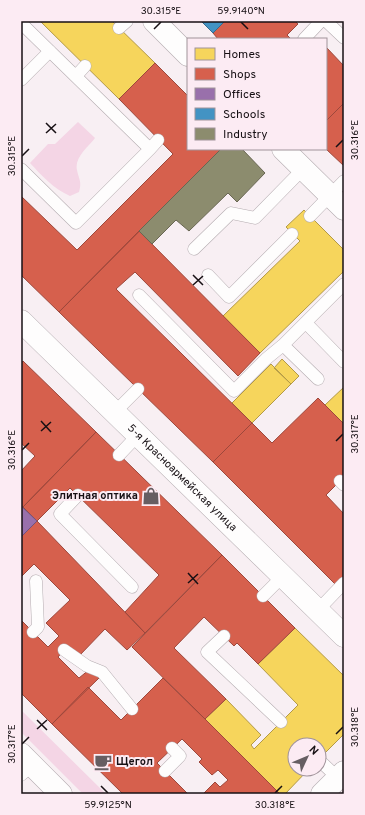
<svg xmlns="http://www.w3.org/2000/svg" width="365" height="815" viewBox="0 0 365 815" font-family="Overpass,sans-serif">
<rect width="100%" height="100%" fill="#f8eff3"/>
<path fill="#f4d5e5" d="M 78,122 L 95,138 C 88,147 74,158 77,170 C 79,180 82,181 79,192 L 70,196 C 54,189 42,176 30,163 L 48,144 L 55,144 Z
M 21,710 L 106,794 L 83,794 L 21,732 Z"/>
<path fill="#f6d55c" stroke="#b39a46" d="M 40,21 L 112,21 L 155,63 L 119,99 Z
M 304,210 L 344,250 L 344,271 L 260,353 L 223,316 L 300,241 L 286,227 Z
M 282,359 L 299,376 L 291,384 L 274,368 Z
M 271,364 L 291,384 L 252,423 L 232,403 Z
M 344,387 L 344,424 L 325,405 Z
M 295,628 L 344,676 L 344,734 L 319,759 L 319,745 L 295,745 L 295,769 L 309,769 L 285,794 L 280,794 L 205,719 L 226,699 L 261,735 L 251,745 L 254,749 L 298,705 L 258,664 Z"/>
<path fill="#d6604d" stroke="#9d483c" d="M 225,21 L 295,21 L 298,24 L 287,35 L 291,39 L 218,39 L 213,33 Z
M 326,47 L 344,66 L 344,103 L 326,121 Z
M 155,63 L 188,96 L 188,149 L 221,149 L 59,312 L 21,275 L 21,196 L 77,250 L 173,154 L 119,99 Z
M 344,103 L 344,166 L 326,149 L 326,121 Z
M 139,231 L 260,353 L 238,376 L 135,272 L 116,289 L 252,423 L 213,462 L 59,312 Z
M 23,361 L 96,432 L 23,507 L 21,506 L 21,471 L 35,456 L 21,443 L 21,364 Z
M 318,398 L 344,424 L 344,477 L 326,495 L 344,514 L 344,576 L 336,585 L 213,462 L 252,423 L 272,443 Z
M 96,432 L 222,555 L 145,633 L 125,612 L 159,575 L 70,488 L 37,521 L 23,507 Z
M 37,521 L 145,633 L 127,650 L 105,629 L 79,656 L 64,650 L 58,657 L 79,678 L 90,669 L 99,678 L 52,724 L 21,693 L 21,620 L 48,647 L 59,636 L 46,623 L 70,600 L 34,564 L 21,577 L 21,537 Z
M 222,555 L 295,628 L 258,664 L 237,643 L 234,646 L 204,617 L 174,648 L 226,699 L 205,719 L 132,647 Z
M 163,678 L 205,719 L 280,794 L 203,794 L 215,782 L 220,787 L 228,780 L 218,770 L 212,775 L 199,762 L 202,759 L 182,739 L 157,763 L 188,794 L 123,794 L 52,724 L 88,687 L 121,720 Z"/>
<path fill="#9970ab" stroke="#72537e" d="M 21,506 L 37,521 L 21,537 Z"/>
<path fill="#4393c3" stroke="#366c8e" d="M 201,21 L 225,21 L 213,33 Z"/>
<path fill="#8c8c6e" stroke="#696753" d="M 221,149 L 242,149 L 265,173 L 237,202 L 228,193 L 189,231 L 176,220 L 152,244 L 139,231 Z"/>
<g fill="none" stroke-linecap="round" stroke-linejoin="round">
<g stroke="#b4acb0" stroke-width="13">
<path id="service" d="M 326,21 L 344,38
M 21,23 L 150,149 L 76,223 L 21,169
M 119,28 L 127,21
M 304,39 L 321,21
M 76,76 L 85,66
M 21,80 L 50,51
M 150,149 L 158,140
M 310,216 L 344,181
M 194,249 L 231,213 L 255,218 L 303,169
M 208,275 L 229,297 L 292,234
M 139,295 L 234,391 L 266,359 L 283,345
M 306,323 L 344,362
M 318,379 L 283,345 L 344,284
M 115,412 L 138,389
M 119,455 L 138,435
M 340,481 L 344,485
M 78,495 L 60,514 L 132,587
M 263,596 L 283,576
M 318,610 L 344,583
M 33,632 L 38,627 L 36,581
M 224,636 L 207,652 L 281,722
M 64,650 L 87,666 L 102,672 L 132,709
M 319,760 L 338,778
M 165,771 L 180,756 L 172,748
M 21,775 L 32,765"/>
</g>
<g stroke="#b4acb0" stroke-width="23">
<path id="minor" d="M 154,21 L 188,55
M 283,149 L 344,209
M 21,754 L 61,794"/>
</g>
<g stroke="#b4acb0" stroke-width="23">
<g id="tertiary">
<path id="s1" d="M 21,321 L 344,636"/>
</g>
</g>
<g stroke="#b4acb0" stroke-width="23">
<path id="primary" d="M 322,794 L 344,772"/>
</g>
<use href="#service" stroke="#fefdfd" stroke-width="12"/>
<use href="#minor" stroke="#fefdfd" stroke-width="22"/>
<use href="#tertiary" stroke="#fefdfd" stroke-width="22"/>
<use href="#primary" stroke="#fefdfd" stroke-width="22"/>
</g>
<path fill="none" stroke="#171014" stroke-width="1.5" d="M 241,22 L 248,29M 154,29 L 161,22M 46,123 L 56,133M 46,133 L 56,124M 336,147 L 343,140M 22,156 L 29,149M 193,275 L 203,285M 193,285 L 203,276M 41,421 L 51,432M 41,431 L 51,422M 336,441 L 343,434M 22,450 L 29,443M 188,573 L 198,584M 188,583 L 198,574M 37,720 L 47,730M 37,729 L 47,720M 336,734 L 343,727M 22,744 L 29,737M 101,786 L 108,793M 275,793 L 282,786"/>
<defs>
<g id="shop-bare" transform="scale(1.38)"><path d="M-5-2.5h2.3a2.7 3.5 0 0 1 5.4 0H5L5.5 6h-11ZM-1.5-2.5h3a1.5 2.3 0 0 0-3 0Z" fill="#665e62" stroke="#fcebf3" stroke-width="2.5" paint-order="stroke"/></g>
<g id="cafe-bare" transform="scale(1.38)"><path d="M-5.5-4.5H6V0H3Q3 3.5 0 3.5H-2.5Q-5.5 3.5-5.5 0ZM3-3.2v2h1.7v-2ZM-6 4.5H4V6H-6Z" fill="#665e62" stroke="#fcebf3" stroke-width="2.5" paint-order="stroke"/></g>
</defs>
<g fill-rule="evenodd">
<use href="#shop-bare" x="151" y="496"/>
<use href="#cafe-bare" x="103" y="762"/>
</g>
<g text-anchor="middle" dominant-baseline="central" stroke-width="4" stroke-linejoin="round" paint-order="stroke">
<g font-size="11" fill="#171014" stroke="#fcebf3">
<text stroke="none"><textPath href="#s1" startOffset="225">5-я Красноармейская улица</textPath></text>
</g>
<g font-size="11" font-weight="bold" fill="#171014" stroke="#fcebf3" text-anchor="end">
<text x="138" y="496">Элитная оптика</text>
<text x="116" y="762" text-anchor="start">Щегол</text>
</g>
</g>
<rect width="365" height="815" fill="none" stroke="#fcebf3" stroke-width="44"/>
<rect x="187" y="38" width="140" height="112" fill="#fcebf3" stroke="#a0939a"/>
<rect x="195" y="48" width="20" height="12" fill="#f6d55c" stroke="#a0939a"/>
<text x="223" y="58" font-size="12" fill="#171014">Homes</text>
<rect x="195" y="68" width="20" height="12" fill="#d6604d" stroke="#a0939a"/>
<text x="223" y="78" font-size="12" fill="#171014">Shops</text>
<rect x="195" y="88" width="20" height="12" fill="#9970ab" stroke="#a0939a"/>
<text x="223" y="98" font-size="12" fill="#171014">Offices</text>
<rect x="195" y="108" width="20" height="12" fill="#4393c3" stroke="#a0939a"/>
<text x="223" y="118" font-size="12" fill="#171014">Schools</text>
<rect x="195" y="128" width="20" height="12" fill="#8c8c6e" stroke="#a0939a"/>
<text x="223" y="138" font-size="12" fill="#171014">Industry</text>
<g transform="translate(307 757) rotate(46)"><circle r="19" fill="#fcebf3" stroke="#a0939a"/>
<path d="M0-3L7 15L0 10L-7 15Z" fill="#665e62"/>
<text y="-6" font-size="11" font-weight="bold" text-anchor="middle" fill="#171014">N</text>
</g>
<rect x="22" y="22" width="321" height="771" fill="none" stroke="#171014" stroke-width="1.5"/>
<g font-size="10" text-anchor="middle" fill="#171014">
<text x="161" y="14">30.315°E</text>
<text x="241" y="14">59.9140°N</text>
<text transform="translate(354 140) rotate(-90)" y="4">30.316°E</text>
<text transform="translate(11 156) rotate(-90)" y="4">30.315°E</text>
<text transform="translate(354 434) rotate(-90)" y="4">30.317°E</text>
<text transform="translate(11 450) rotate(-90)" y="4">30.316°E</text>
<text transform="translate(354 727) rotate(-90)" y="4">30.318°E</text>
<text transform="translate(11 744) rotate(-90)" y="4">30.317°E</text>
<text x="108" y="808">59.9125°N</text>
<text x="275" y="808">30.318°E</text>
</g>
</svg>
